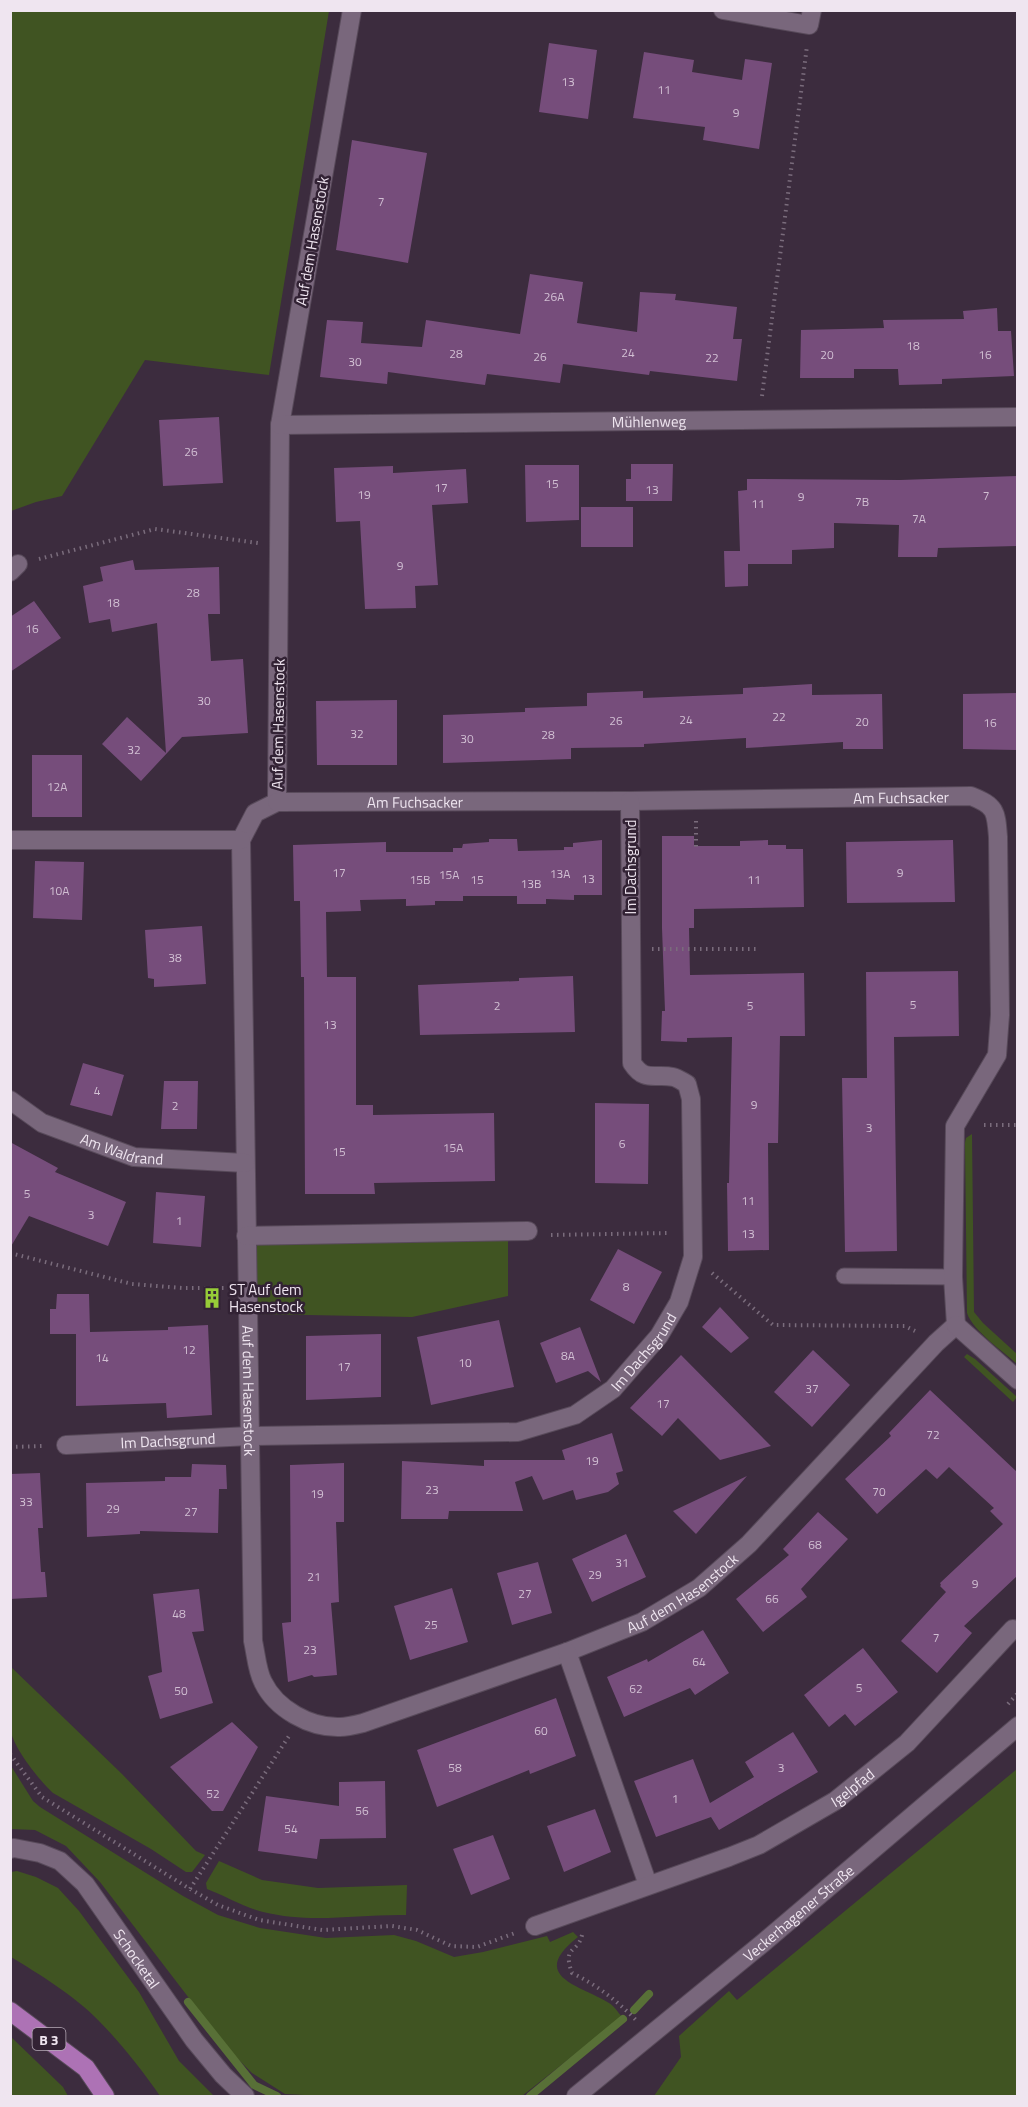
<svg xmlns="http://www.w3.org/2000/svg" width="1028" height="2107" viewBox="0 0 1028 2107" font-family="'Titillium Web',sans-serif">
<rect width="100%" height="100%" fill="#3c2c3e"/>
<path fill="#405422" d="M 11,10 L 329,11 L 269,375 L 145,360 L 62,496 L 36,502 L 11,511 Z
M 972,1134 L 974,1312 L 983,1323 L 1017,1354 L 1017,1364 C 1003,1351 973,1331 967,1313 L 965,1143 L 966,1138 Z
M 508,1239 L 508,1296 L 412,1317 L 256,1314 L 253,1244 Z
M 967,1354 L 975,1359 L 1017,1397 L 1013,1402 L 964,1357 Z
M 10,1666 L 122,1774 L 196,1851 L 205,1855 L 192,1872 L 186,1872 L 151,1849 L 53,1793 C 40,1781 15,1750 11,1732 C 7,1717 10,1682 10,1666 Z
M 11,1766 L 33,1801 L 40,1807 L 183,1896 L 218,1915 L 260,1928 L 326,1938 L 394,1935 L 416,1941 L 454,1957 L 483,1952 L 547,1936 L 550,1942 L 573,1932 L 578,1937 C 527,1977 581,1985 609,2003 C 614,2006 618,2012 622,2017 L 522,2096 L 323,2096 L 285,2094 L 252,2073 L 228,2049 L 100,1882 L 66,1846 L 35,1830 L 11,1829 Z
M 1017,1769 L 1017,2096 L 654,2096 L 681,2057 L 679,2036 L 729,1991 L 737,2000 Z
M 219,1861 L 262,1880 L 318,1888 L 407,1885 L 406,1915 C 357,1914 312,1924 263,1912 C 244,1907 225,1896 207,1889 L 206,1883 Z
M 17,1871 L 36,1877 L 58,1888 L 79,1911 L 139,1992 L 179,2061 L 214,2096 L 160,2096 C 142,2070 121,2043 98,2020 C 75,1996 39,1974 11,1957 L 11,1872 Z
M 10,2036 L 63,2087 L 68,2096 L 11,2096 Z"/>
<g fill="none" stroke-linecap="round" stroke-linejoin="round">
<path stroke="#587037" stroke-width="8" d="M 188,2002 L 254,2085 L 277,2096
M 634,2010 L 649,1994
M 530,2096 L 623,2019"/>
</g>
<path fill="#764d7b" d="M 549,43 L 597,50 L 588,119 L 539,112 Z
M 644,52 L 694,60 L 692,72 L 742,80 L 745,59 L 772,63 L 759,149 L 703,140 L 705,127 L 633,118 Z
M 352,140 L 427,153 L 408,263 L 336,250 Z
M 530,274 L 583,282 L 577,323 L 637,332 L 640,292 L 676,294 L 675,300 L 737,307 L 733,339 L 742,339 L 737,381 L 650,371 L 649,375 L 563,364 L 560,383 L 487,374 L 485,385 L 388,372 L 387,384 L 320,377 L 327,320 L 363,322 L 361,343 L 422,347 L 426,320 L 520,334 Z
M 997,308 L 998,331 L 1011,331 L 1014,376 L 942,379 L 942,384 L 899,385 L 898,369 L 854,369 L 854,378 L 800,378 L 801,330 L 884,328 L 883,320 L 964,319 L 963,311 Z
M 219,417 L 223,483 L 163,486 L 159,420 Z
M 631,464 L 673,464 L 672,501 L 626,501 L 626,479 L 631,479 Z
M 525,465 L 579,465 L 579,520 L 526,522 Z
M 393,466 L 393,473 L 466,469 L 468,503 L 432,505 L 438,585 L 415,586 L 416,608 L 365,609 L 360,521 L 336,522 L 334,468 Z
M 1017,476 L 1017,546 L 938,548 L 937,557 L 898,557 L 899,525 L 834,523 L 834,548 L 792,550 L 792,564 L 748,564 L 748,586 L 725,587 L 724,551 L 740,551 L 738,491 L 747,490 L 747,479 L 900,480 Z
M 581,507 L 633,507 L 633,547 L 581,547 Z
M 133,560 L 135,570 L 219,567 L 220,614 L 208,614 L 211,661 L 243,659 L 248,733 L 182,737 L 141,781 L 102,744 L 127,717 L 166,753 L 157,623 L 112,632 L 110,619 L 89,623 L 83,586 L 103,581 L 100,567 Z
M 34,601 L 61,638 L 10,672 L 10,617 Z
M 812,684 L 812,695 L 882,694 L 883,749 L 843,749 L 843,742 L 746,748 L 746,738 L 644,744 L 644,747 L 571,748 L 571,759 L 443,763 L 443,715 L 525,712 L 525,708 L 587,706 L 587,693 L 643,691 L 643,698 L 743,694 L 743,688 Z
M 1017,693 L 1017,750 L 963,749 L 963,694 Z
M 397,700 L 397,765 L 317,765 L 316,701 Z
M 32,755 L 82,755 L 82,817 L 32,817 Z
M 662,836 L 694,836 L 694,846 L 740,846 L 740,841 L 768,840 L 768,845 L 786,845 L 786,849 L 803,849 L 804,907 L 694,909 L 694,928 L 689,928 L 690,975 L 804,973 L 805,1036 L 780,1036 L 778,1143 L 768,1143 L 769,1250 L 728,1251 L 727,1183 L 729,1183 L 732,1037 L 687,1038 L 687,1042 L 661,1041 L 662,1011 L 665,1011 L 662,928 Z
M 489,839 L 517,839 L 518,851 L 564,850 L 564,847 L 573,847 L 573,843 L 602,840 L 602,895 L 574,895 L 574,900 L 546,899 L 546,904 L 517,904 L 517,896 L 463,896 L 463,901 L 435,901 L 435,905 L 406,906 L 406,899 L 360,900 L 361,911 L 326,912 L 327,977 L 356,977 L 356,1105 L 373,1105 L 373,1115 L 494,1113 L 495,1181 L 374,1183 L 375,1194 L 305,1194 L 304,977 L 301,977 L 300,901 L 294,901 L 293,845 L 386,842 L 386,852 L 453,852 L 453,848 L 462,848 L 463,844 L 489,842 Z
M 953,840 L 955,902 L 847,903 L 846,842 Z
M 35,861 L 84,862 L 82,920 L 33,918 Z
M 202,926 L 206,984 L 154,987 L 154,979 L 148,978 L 145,930 Z
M 958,971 L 959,1036 L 894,1037 L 897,1251 L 845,1252 L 842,1078 L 867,1078 L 866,972 Z
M 573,976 L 575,1032 L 420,1035 L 418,985 L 519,981 L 519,978 Z
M 83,1063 L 124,1075 L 112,1116 L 70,1105 Z
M 164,1081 L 198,1081 L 197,1129 L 161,1129 Z
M 595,1103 L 649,1104 L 648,1184 L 595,1183 Z
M 10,1142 L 58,1168 L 55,1172 L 126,1202 L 108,1246 L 29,1216 L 10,1248 Z
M 156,1192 L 205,1196 L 201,1247 L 153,1243 Z
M 618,1249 L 662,1272 L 634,1324 L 590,1300 Z
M 57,1294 L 89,1294 L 90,1332 L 168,1330 L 168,1327 L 208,1325 L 212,1415 L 167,1418 L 166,1403 L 76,1406 L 76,1334 L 50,1334 L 50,1309 L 56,1309 Z
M 720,1307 L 749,1338 L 731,1353 L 702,1327 Z
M 499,1320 L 514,1387 L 431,1405 L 417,1337 Z
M 580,1327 L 601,1382 L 588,1371 L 556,1383 L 540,1343 Z
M 381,1334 L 381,1397 L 306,1400 L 306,1336 Z
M 813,1350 L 850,1385 L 812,1427 L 774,1392 Z
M 681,1355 L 771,1446 L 720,1460 L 678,1418 L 662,1436 L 630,1408 Z
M 930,1390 L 1017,1472 L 1017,1576 L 964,1626 L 972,1633 L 937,1673 L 901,1641 L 946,1592 L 940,1586 L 941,1585 L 940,1583 L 1003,1524 L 990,1511 L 994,1508 L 949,1467 L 937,1479 L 926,1469 L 877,1514 L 845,1479 L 891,1436 L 889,1433 Z
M 612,1433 L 623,1471 L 616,1473 L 619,1484 L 608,1492 L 576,1500 L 573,1490 L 543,1500 L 532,1476 L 515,1482 L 523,1511 L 449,1511 L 448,1519 L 401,1519 L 402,1461 L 484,1466 L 484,1460 L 565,1460 L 562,1450 Z
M 344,1463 L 344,1522 L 336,1522 L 339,1602 L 331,1603 L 337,1675 L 314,1677 L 312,1675 L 288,1682 L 282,1623 L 291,1622 L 290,1465 Z
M 192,1464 L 226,1465 L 227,1489 L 219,1489 L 218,1533 L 140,1531 L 140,1534 L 87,1537 L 86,1483 L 165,1481 L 165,1477 L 191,1477 Z
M 40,1473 L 43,1528 L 38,1528 L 41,1572 L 45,1572 L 47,1597 L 10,1599 L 10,1474 Z
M 747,1476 L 696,1534 L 673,1511 Z
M 818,1512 L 848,1539 L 801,1589 L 807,1597 L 763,1632 L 736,1599 L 789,1555 L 783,1549 Z
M 626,1534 L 646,1577 L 592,1602 L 572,1559 Z
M 538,1562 L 552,1613 L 512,1625 L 497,1573 Z
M 452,1588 L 468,1642 L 410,1660 L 394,1606 Z
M 199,1589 L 204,1631 L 192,1632 L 213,1703 L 160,1719 L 148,1676 L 162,1672 L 153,1594 Z
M 703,1630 L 729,1673 L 695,1695 L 690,1688 L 624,1717 L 607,1677 L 647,1659 L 648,1662 Z
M 863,1648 L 898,1692 L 855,1726 L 845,1714 L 829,1727 L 804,1695 Z
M 556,1698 L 576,1756 L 530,1774 L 529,1770 L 437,1807 L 417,1750 Z
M 232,1722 L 258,1747 L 223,1811 L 212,1811 L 170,1767 Z
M 793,1732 L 818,1772 L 719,1830 L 711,1817 L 656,1837 L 634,1781 L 693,1759 L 710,1803 L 754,1777 L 745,1762 Z
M 385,1781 L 386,1838 L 320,1839 L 317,1859 L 258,1851 L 266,1796 L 339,1806 L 339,1782 Z
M 595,1809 L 611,1852 L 564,1872 L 547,1826 Z
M 493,1835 L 510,1879 L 471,1895 L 453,1849 Z"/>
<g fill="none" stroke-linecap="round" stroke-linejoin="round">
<g stroke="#584a5a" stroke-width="17">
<path id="lane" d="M 844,1276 L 953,1277"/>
</g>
<g stroke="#584a5a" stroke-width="20">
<g id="street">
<path id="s1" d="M 352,10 L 280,425 L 277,802 L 255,813 L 241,840 L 253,1641 C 256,1654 257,1671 263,1682 C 276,1709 310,1728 340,1727 C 347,1727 355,1725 363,1723 L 567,1652 L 642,1622 L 699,1588 L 749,1544 L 936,1343 L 956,1325"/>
<path d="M 723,10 L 809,25 L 812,10"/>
<path id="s2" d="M 280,425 L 1018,417"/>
<path d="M 10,572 L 18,564"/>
<path id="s3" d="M 277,802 L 630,801 L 971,796 C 996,806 996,811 998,837 L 1000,1015 L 997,1055 L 955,1126 L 953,1277 L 956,1325"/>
<path d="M 10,840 L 241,840"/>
<path id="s4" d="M 10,1100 L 42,1123 L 134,1157 L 245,1163"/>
<path d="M 246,1236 L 528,1231"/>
<path d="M 956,1325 L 1018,1380"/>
<path id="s5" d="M 66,1445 L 250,1436 L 518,1432 L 575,1415 L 613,1389 L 659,1336 L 679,1302 L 693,1257 L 691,1099 L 687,1084 C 683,1082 678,1078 673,1077 C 655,1073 645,1083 632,1063 L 630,801"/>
<path d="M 567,1652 L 648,1885"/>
<path id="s6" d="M 10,1849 L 14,1848 L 40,1853 L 60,1861 L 85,1884 L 194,2040 L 223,2075 L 245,2096"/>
<path id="s7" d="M 535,1926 L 729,1857 L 759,1845 L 835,1801 L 907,1743 L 1013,1629"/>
</g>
</g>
<g stroke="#584a5a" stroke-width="20">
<g id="secondary">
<path id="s8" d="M 576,2096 L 763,1943 L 1018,1726"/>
</g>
</g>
<g stroke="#584a5a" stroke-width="20">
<path id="primary" d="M 10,2011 L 86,2068 L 105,2096"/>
</g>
<path stroke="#7a6c7c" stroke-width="4" stroke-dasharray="1.5 4.5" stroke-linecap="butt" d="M 762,396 L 807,46
M 39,559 L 155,529 L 258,543
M 696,821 L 696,851
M 652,949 L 756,949
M 984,1125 L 1018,1125
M 551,1235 L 669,1233
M 10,1253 L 132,1284 L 182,1288 L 225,1288
M 712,1273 L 773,1325 L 905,1326 L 915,1331
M 10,1447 L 44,1446
M 1008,1704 L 1018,1693
M 10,1754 L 42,1797 L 190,1889 L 218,1905 L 259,1920 L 322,1930 L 392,1926 L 417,1930 L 451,1946 L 477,1947 L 515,1933
M 190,1889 L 289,1736
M 582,1935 C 578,1954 562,1945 572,1973 C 597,1985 616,2000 636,2020"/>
<use href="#lane" stroke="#79677c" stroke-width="15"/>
<use href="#street" stroke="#79677c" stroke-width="18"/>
<use href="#secondary" stroke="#79677c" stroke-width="18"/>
<use href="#primary" stroke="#ad72b5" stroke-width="18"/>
</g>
<defs>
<g id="building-bare" transform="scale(1.62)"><path d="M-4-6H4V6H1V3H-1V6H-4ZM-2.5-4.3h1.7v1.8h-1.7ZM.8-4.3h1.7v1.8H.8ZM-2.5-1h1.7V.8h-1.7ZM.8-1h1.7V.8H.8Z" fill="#97cc38" stroke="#322234" stroke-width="2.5" paint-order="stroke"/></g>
</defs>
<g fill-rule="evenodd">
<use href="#building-bare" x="212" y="1298"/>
</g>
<g text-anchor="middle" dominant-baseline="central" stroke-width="5" stroke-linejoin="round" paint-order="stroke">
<g font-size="12" fill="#d1bfd3">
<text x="568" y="81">13</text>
<text x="664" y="89">11</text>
<text x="736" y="112">9</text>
<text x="381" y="201">7</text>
<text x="554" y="296">26A</text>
<text x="913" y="345">18</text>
<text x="628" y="352">24</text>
<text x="456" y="353">28</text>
<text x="827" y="354">20</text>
<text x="985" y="354">16</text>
<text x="540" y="356">26</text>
<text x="712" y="357">22</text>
<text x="355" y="361">30</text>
<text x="191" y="451">26</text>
<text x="552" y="483">15</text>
<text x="441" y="487">17</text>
<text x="652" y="489">13</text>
<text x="364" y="494">19</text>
<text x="986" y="495">7</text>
<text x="801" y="496">9</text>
<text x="862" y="501">7B</text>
<text x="758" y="503">11</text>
<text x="919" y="518">7A</text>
<text x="400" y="565">9</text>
<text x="193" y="592">28</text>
<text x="113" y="602">18</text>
<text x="32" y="628">16</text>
<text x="204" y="700">30</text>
<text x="779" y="716">22</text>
<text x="686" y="719">24</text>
<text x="616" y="720">26</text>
<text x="862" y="721">20</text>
<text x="990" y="722">16</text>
<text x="357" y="733">32</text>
<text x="548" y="734">28</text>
<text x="467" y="738">30</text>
<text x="134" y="749">32</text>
<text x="57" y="786">12A</text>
<text x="339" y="872">17</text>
<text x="900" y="872">9</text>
<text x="560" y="873">13A</text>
<text x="449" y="874">15A</text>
<text x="588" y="878">13</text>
<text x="420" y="879">15B</text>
<text x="477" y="879">15</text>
<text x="754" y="879">11</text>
<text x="531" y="883">13B</text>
<text x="59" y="890">10A</text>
<text x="175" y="957">38</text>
<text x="913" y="1004">5</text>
<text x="497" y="1005">2</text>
<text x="750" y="1005">5</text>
<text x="330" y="1024">13</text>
<text x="97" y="1090">4</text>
<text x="754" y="1104">9</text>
<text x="175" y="1105">2</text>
<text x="869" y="1127">3</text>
<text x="622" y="1143">6</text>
<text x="453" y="1147">15A</text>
<text x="339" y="1151">15</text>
<text x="27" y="1193">5</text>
<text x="748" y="1200">11</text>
<text x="91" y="1214">3</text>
<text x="179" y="1220">1</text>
<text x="748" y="1233">13</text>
<text x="626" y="1286">8</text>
<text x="189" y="1349">12</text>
<text x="568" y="1355">8A</text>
<text x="102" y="1357">14</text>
<text x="465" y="1362">10</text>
<text x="344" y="1366">17</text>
<text x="812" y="1388">37</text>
<text x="663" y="1403">17</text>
<text x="933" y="1434">72</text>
<text x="592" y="1460">19</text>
<text x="432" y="1489">23</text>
<text x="879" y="1491">70</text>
<text x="317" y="1493">19</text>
<text x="26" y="1501">33</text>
<text x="113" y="1508">29</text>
<text x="191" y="1511">27</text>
<text x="815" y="1544">68</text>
<text x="622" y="1562">31</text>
<text x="595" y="1574">29</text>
<text x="314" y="1576">21</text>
<text x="975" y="1583">9</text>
<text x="525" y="1593">27</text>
<text x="772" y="1598">66</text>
<text x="179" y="1613">48</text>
<text x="431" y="1624">25</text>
<text x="936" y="1637">7</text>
<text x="310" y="1649">23</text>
<text x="699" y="1661">64</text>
<text x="859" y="1687">5</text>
<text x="636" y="1688">62</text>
<text x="181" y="1690">50</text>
<text x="541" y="1730">60</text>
<text x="455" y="1767">58</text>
<text x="781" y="1767">3</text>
<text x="213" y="1793">52</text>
<text x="675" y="1798">1</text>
<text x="362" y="1810">56</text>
<text x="291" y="1828">54</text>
</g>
<rect fill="#322234" stroke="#b6aab8" stroke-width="1.5" x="32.5" y="2028" width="33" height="22" rx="4.5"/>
<g font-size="14" font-weight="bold" fill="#efe5f0">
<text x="49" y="2039">B 3</text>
</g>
<g font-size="15" fill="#efe5f0" stroke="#322234">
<text transform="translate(312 241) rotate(-80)">Auf dem Hasenstock</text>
<text stroke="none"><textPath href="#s2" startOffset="369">Mühlenweg</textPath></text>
<text transform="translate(278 724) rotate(-89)">Auf dem Hasenstock</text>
<text stroke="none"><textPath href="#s3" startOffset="624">Am Fuchsacker</textPath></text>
<text stroke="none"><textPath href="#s3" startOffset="138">Am Fuchsacker</textPath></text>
<text transform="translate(630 867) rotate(-90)">Im Dachsgrund</text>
<text stroke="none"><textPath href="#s4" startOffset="124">Am Waldrand</textPath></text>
<text stroke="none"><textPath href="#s5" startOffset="606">Im Dachsgrund</textPath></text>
<text stroke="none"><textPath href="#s1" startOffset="1404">Auf dem Hasenstock</textPath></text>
<text stroke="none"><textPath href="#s5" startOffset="102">Im Dachsgrund</textPath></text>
<text stroke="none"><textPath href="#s1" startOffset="2160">Auf dem Hasenstock</textPath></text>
<text stroke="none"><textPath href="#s7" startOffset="348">Igelpfad</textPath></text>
<text stroke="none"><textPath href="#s8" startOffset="288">Veckerhagener Straße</textPath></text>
<text stroke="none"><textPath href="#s6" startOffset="177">Schocketal</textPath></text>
</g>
<g font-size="15" fill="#efe5f0" stroke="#322234" text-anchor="start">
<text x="229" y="1289">ST Auf dem<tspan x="229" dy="17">Hasenstock</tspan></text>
</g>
</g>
<rect width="1028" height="2107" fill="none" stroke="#efe5f0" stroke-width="24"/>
</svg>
